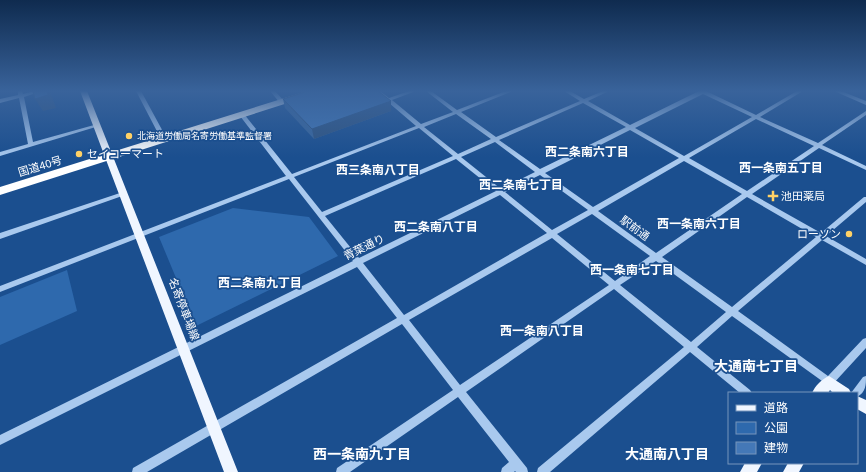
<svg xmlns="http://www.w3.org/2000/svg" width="866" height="472" viewBox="0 0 866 472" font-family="Helvetica,'Noto Sans JP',sans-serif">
<rect width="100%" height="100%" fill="#1b4f8f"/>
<path fill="#2e69ad" d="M 233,208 L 309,217 L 338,256 L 196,326 L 159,237 Z
M 67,270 L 77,311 L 0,345 L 0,297 Z"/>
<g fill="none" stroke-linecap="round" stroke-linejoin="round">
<path fill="#a9c9ee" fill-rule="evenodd" d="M 18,91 L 22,91 L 23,94 L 34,91 L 42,91 L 24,97 L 33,142 L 94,125 L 98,125 L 99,126 L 0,156 L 0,152 L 28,144 L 19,98 L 0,103 L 0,99 L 18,95 Z
M 136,91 L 141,91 L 167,139 L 166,140 L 164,141 L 161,139 Z
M 270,91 L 275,91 L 284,101 L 284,103 L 280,103 Z
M 375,91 L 380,91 L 389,98 L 409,91 L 416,91 L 392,100 L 421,124 L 453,112 L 426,91 L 431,91 L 457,110 L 506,91 L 513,91 L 461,112 L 496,137 L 580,101 L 564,91 L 570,91 L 584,99 L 603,91 L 609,91 L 588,101 L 630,125 L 699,91 L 706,91 L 756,115 L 797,91 L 803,91 L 760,117 L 818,143 L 866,111 L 866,115 L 822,145 L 866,166 L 866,170 L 819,148 L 752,194 L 821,233 L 864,197 L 866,197 L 866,202 L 826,236 L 866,259 L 866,265 L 822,240 L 738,311 L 828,376 L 863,339 L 866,338 L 866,348 L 832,385 L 829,386 L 732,316 L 697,347 L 750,390 L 752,393 L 740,393 L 690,352 L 550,472 L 537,472 L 538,468 L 684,347 L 614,289 L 466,392 L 527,468 L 528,472 L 516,472 L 515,471 L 514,472 L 501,472 L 502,468 L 509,462 L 458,397 L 350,472 L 336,472 L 337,468 L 453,390 L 402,324 L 147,472 L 132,472 L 133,468 L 397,318 L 357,267 L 0,445 L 0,435 L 353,261 L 289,179 L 0,292 L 0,286 L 286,176 L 240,116 L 240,114 L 244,114 L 292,174 L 416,126 ZM 703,94 L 752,117 L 684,156 L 635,128 ZM 583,103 L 626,127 L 540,169 L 499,140 ZM 456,114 L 491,139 L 458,154 L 424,127 ZM 756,119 L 814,146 L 747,191 L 689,158 ZM 419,128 L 453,156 L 322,212 L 294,177 ZM 630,130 L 679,158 L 593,207 L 545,173 ZM 495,142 L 535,172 L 501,189 L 461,157 ZM 456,159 L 496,191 L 359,258 L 325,216 ZM 684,161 L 742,194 L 656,253 L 598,211 ZM 540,175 L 588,210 L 552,230 L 505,192 ZM 500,195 L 547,233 L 404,315 L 363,263 ZM 747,197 L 816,237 L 732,307 L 662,257 ZM 592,214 L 650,256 L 615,281 L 557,234 ZM 552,238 L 609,285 L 460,385 L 409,320 ZM 656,261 L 726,312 L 691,342 L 620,285 Z
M 834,91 L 841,91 L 866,101 L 866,105 Z
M 123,192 L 126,194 L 125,195 L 0,239 L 0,233 Z
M 866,376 C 866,385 866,392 857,397 L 857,393 L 851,393 L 863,377 Z"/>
<path fill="#f0f6ff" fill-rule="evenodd" d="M 80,91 L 87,91 L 238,472 L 224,472 Z
M 829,376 L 849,389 L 851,393 L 833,393 L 830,390 L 828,393 L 812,393 C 815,386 822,379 829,376 Z
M 857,396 L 866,400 L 866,414 L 857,409 Z
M 745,463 L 762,463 L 757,472 L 740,472 Z
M 788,463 L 804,463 L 799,472 L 783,472 Z"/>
<path fill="#fff" fill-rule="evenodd" d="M 307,91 L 320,91 L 319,93 L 0,195 L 0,187 Z"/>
</g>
<path fill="#3a679d" d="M 283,99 L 391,111 L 314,139 L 285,108 Z"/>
<path fill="#305480" d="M 47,91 L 50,91 L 51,94 L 56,108 L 43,111 L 35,99 Z
M 391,101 L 391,111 L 314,139 L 312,129 Z"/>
<path fill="#4478b7" stroke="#305480" d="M 33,91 L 47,91 L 48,95 L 35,99 Z
M 308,91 L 378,91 L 391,101 L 312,129 L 283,99 Z"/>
<linearGradient id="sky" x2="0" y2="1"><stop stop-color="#0f2b4f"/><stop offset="0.58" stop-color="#39639b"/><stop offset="1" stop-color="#39639b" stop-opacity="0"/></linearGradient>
<rect width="866" height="157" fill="url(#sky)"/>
<g fill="#ffd166" stroke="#1b4f8f" stroke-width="1.5">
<circle cx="129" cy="136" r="4"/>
<circle cx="79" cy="154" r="4"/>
<path d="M771 190h4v4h4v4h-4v4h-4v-4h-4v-4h4z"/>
<circle cx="849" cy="234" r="4"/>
</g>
<g text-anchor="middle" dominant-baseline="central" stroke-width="3.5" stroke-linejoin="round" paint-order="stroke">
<g font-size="9" fill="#fff" stroke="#1b4f8f" text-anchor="start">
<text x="137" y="136">北海道労働局名寄労働基準監督署</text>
</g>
<g font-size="11" fill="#fff" stroke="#1b4f8f" text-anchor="start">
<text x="87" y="154">セイコーマート</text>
<text x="781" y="196">池田薬局</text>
<text x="841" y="234" text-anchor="end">ローソン</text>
</g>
<g font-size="11" fill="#fff" stroke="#1b4f8f">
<text transform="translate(40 166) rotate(-17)">国道40号</text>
<text transform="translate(635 228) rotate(36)">駅前通</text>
<text transform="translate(364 247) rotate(-26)">青葉通り</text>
<text transform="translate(184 309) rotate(69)">名寄停車場線</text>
</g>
<g font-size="12" font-weight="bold" fill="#fff" stroke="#1b4f8f">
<text x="587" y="152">西二条南六丁目</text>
<text x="781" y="168">西一条南五丁目</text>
<text x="378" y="170">西三条南八丁目</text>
<text x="521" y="185">西二条南七丁目</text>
<text x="699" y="224">西一条南六丁目</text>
<text x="436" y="227">西二条南八丁目</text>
<text x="632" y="270">西一条南七丁目</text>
<text x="260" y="283">西二条南九丁目</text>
<text x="542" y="331">西一条南八丁目</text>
</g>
<g font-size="14" font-weight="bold" fill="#fff" stroke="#1b4f8f">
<text x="756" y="366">大通南七丁目</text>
<text x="362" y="454">西一条南九丁目</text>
<text x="667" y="454">大通南八丁目</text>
</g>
</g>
<rect x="728" y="392" width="130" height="72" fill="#1b4f8f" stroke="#7695bc"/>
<rect x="736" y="405" width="20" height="6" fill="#f0f6ff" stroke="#7695bc"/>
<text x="764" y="412" font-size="12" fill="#ffffff">道路</text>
<rect x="736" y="422" width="20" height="12" fill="#2e69ad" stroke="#7695bc"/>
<text x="764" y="432" font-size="12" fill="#ffffff">公園</text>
<rect x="736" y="442" width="20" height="12" fill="#4478b7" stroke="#7695bc"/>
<text x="764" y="452" font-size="12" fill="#ffffff">建物</text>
</svg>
